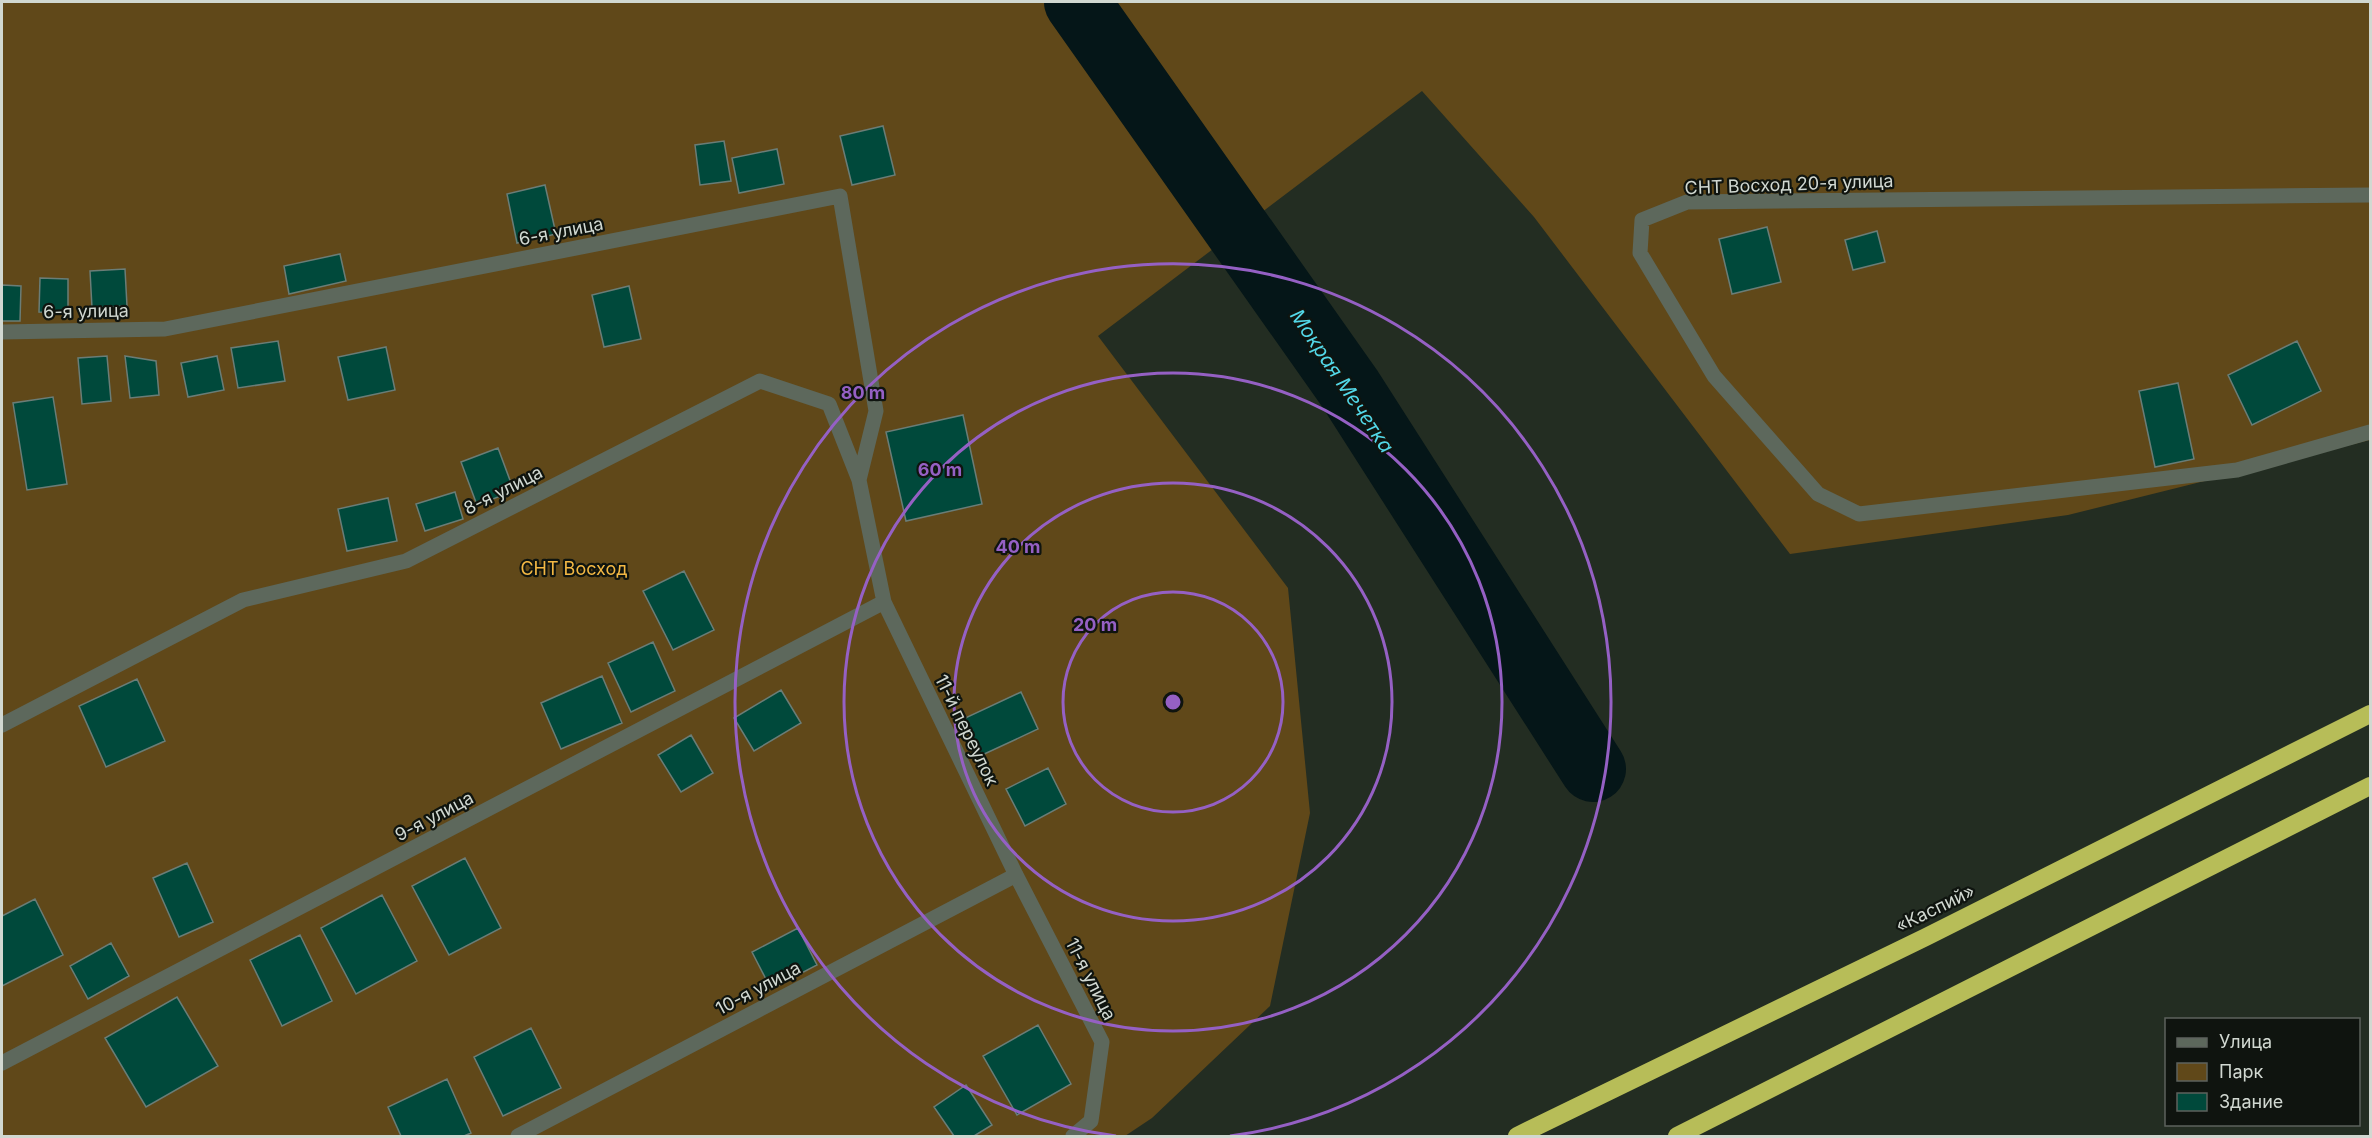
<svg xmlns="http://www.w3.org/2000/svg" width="2372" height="1138" viewBox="0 0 2372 1138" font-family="Inter,sans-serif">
<rect width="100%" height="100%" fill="#232d22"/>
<path fill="#604819" d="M 2,2 L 2370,2 L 2370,440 L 2068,515 L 1790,554 L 1534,217 L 1422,91 L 1098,336 L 1288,588 L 1310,813 L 1270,1006 L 1152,1118 L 1125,1136 L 2,1136 Z"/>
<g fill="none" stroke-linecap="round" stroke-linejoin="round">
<path stroke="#051618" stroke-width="66" d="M 1077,2 L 1350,389 L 1593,769"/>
</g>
<path fill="#00493b" stroke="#6a7d77" stroke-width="1.5" d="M 883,126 L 895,175 L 852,185 L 840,136 Z
M 724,141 L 731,181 L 700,185 L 695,145 Z
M 777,149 L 784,184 L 739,193 L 732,158 Z
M 545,185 L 556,234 L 517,243 L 507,194 Z
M 1767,227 L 1781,282 L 1732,294 L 1719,239 Z
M 1877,231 L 1885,262 L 1853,270 L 1845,240 Z
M 340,254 L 346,281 L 289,294 L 284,266 Z
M 125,269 L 127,306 L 92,308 L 90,271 Z
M 40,278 L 68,279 L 68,313 L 39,312 Z
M 2,285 L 21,286 L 20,321 L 2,321 Z
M 629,286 L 641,339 L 604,347 L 592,295 Z
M 278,341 L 285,381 L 238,388 L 231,348 Z
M 2297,341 L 2321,391 L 2252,425 L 2228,375 Z
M 386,347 L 395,390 L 348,400 L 338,357 Z
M 107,356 L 111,401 L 82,404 L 78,358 Z
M 125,356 L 156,361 L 159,395 L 130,398 Z
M 217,356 L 224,390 L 188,397 L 181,363 Z
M 2178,383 L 2194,459 L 2155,467 L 2139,391 Z
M 53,397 L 67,484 L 27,490 L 13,403 Z
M 963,415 L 982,504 L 906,521 L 886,432 Z
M 498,448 L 514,491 L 477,505 L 461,462 Z
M 455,492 L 463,519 L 425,531 L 416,504 Z
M 388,498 L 397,541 L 347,551 L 338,509 Z
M 684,571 L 714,630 L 673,650 L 643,591 Z
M 653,642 L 675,691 L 631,712 L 608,663 Z
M 602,676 L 622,723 L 561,749 L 541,703 Z
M 137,679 L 165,741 L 106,767 L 79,706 Z
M 781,690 L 801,723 L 754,751 L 734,718 Z
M 1021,692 L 1038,729 L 980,756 L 963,719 Z
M 691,735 L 713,773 L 681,792 L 658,755 Z
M 1048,768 L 1066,804 L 1025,826 L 1006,789 Z
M 465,858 L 501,928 L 449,955 L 412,886 Z
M 187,863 L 213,922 L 179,937 L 153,878 Z
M 382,895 L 417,961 L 356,994 L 321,928 Z
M 35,899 L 63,955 L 2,986 L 2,916 Z
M 798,928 L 817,965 L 771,989 L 752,952 Z
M 300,935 L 332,1001 L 282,1026 L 250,960 Z
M 111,943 L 129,976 L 88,999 L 70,966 Z
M 177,997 L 218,1066 L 146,1107 L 105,1038 Z
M 1038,1025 L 1071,1084 L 1017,1115 L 983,1056 Z
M 531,1028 L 561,1088 L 503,1116 L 474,1057 Z
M 447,1079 L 471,1133 L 464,1136 L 401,1136 L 388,1107 Z
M 966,1085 L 992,1125 L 974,1136 L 954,1136 L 934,1107 Z"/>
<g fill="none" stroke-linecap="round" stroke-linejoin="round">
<path stroke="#5d685c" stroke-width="15" d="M 2370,195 L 1687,202 L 1642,220 L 1640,253 L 1714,376 L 1818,494 L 1859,514 L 2237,470 L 2370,432
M 2,332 L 165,329 L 840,196 L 876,411 L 859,480
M 2,725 L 243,600 L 406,561 L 760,381 L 829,404 L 859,480 L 884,602 L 1016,875 L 1102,1042 L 1091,1121 L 1073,1136
M 2,1063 L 884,602
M 518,1136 L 1016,875"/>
<path stroke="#b7bd58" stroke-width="18" d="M 1517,1136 L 1926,937 L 2370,714
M 1677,1136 L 2370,786"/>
</g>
<g fill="none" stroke="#9560c4" stroke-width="3">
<circle cx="1173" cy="702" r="110"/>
<circle cx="1173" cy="702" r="219"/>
<circle cx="1173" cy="702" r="329"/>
<path d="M1116 1136A438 438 0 1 1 1230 1136"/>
</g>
<g text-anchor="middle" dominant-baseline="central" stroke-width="4.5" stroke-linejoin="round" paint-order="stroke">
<g font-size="18" fill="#d1d8d1" stroke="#0f140f">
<text transform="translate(1789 184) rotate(-2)">СНТ Восход 20-я улица</text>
<text transform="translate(561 231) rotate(-11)">6-я улица</text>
<text transform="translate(86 311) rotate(-1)">6-я улица</text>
<text transform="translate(503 490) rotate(-27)">8-я улица</text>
<text transform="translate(967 730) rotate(64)">11-й переулок</text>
<text transform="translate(434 816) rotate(-28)">9-я улица</text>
<text transform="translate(1935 908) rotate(-26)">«Каспий»</text>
<text transform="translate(1091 979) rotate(63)">11-я улица</text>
<text transform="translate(758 988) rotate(-28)">10-я улица</text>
</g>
<g font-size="18" fill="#f3b844" stroke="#0f140f">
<text x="574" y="568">СНТ Восход</text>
</g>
<g font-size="20" font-style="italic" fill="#52d7e7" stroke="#0f140f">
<text transform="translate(1342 381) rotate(56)">Мокрая Мечетка</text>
</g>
</g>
<circle cx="1173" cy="702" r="9" fill="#9560c4" stroke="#0f140f" stroke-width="3"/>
<g font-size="18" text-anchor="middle" font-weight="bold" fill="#9560c4" stroke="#0f140f" stroke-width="4.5" stroke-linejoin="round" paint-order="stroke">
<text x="863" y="399">80 m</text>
<text x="940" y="476">60 m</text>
<text x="1018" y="553">40 m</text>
<text x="1095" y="631">20 m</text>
</g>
<rect width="2372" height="1138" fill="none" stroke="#d1d8d1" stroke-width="6"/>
<rect x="2165" y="1018" width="195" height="108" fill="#0f140f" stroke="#5d625d" stroke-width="1.5"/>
<rect x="2177" y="1038" width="30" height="9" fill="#5d685c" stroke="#5d625d" stroke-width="1.5"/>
<text x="2219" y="1048" font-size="18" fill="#d1d8d1">Улица</text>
<rect x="2177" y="1063" width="30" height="18" fill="#604819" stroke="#5d625d" stroke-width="1.5"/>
<text x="2219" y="1078" font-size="18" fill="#d1d8d1">Парк</text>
<rect x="2177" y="1093" width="30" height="18" fill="#00493b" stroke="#5d625d" stroke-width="1.5"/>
<text x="2219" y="1108" font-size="18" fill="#d1d8d1">Здание</text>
</svg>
